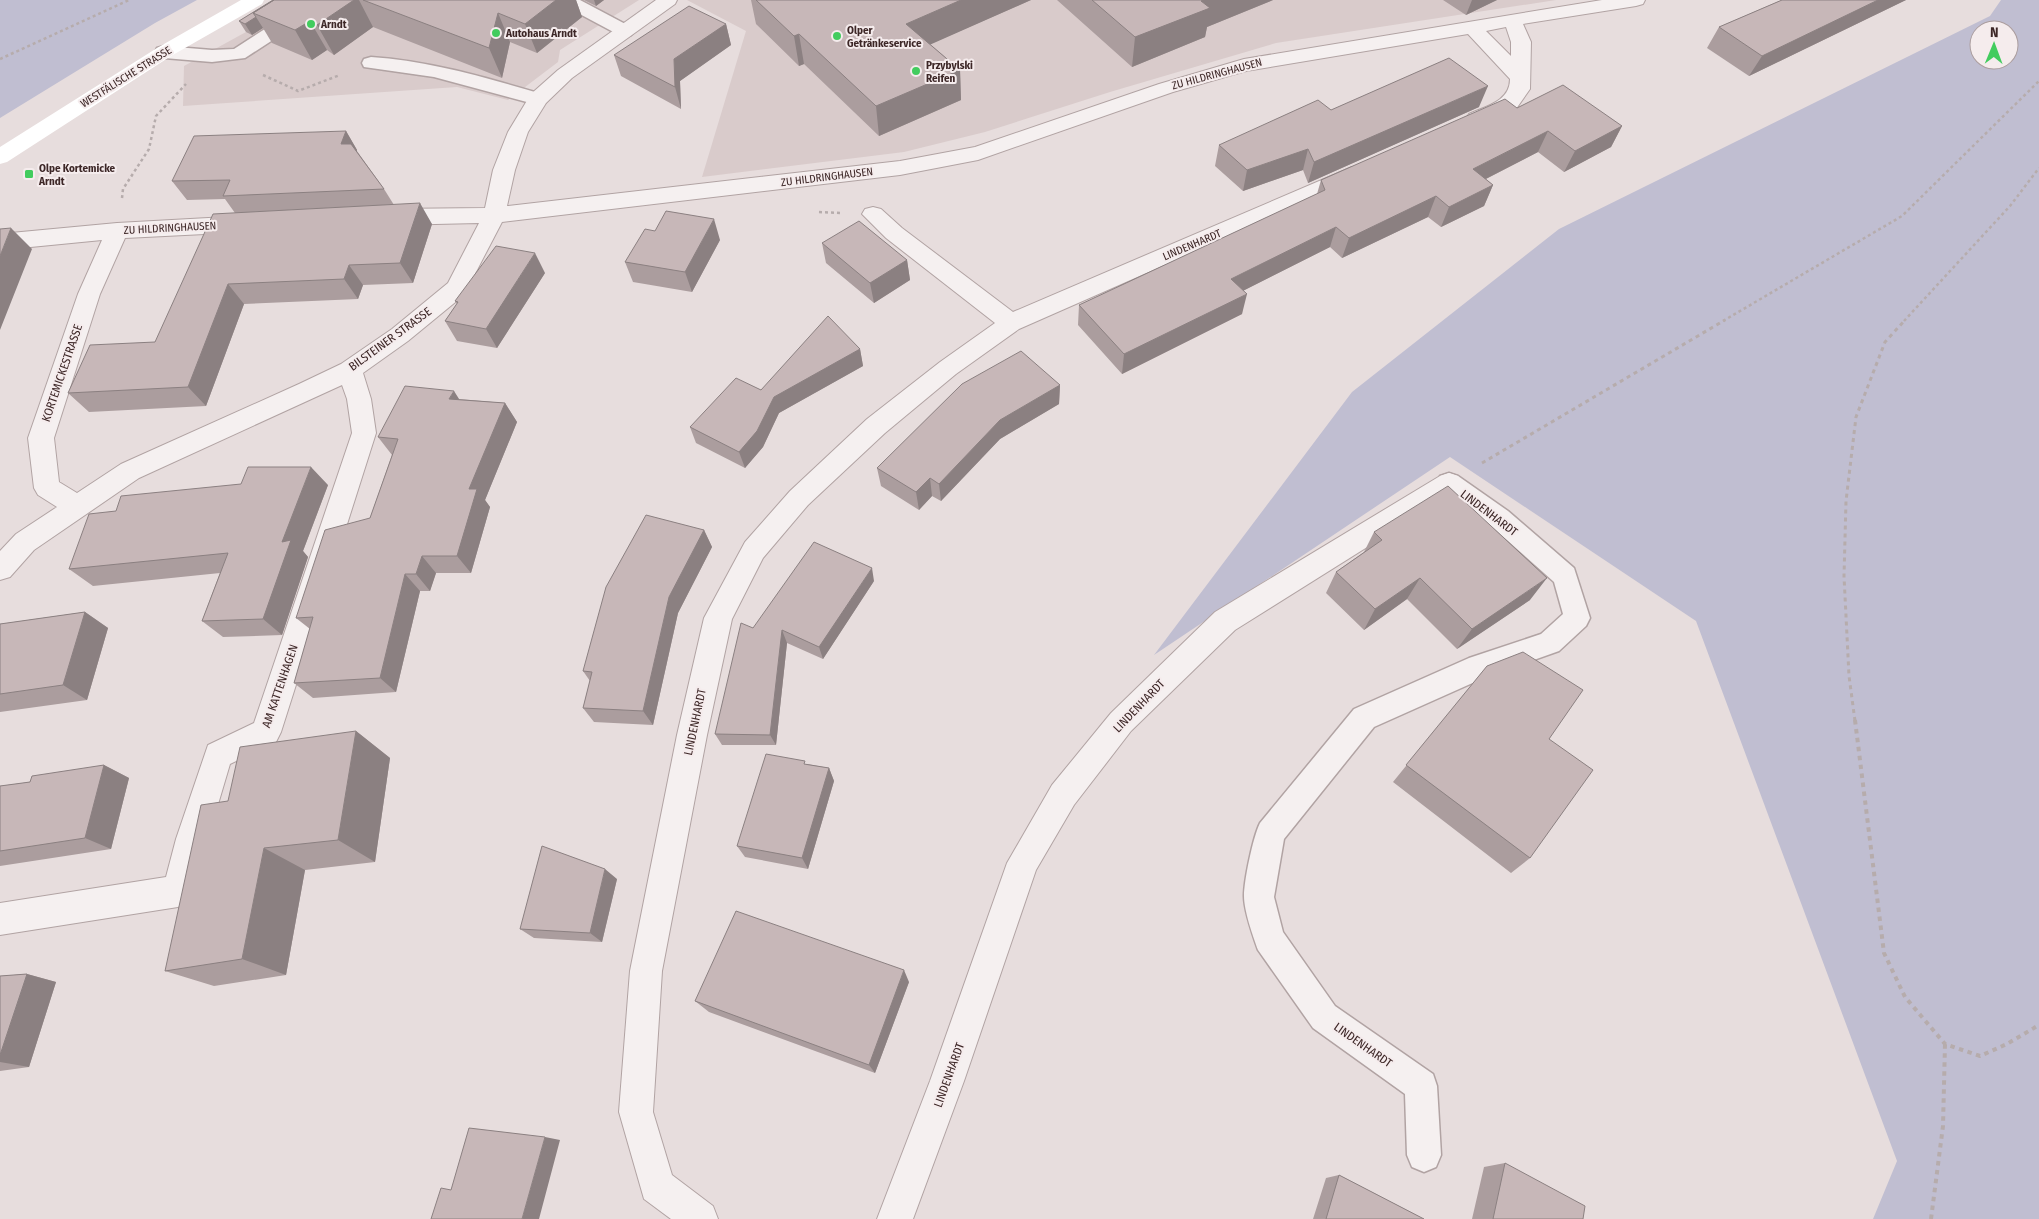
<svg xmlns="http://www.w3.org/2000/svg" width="2039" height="1219" viewBox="0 0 2039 1219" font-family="'Fira Sans Condensed',sans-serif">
<rect width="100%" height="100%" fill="#e7dddd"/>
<path fill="#d9cbcb" d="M 298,0 L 639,0 L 560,50 L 558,62 L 508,100 L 457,87 L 183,106 L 184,66 L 246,32 Z
M 687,0 L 1556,0 L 1276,43 L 1110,92 L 985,132 L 904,152 L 702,177 L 746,31 Z"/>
<path fill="#c0bed1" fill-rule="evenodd" d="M 0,0 L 197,0 L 155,23 L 0,118 Z
M 2001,0 L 2039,0 L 2039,1219 L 1873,1219 L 1897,1161 L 1696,621 L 1450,457 L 1154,655 L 1352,392 L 1559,229 L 1990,16 ZM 1979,30 L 2009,30 L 2009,60 L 1979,60 Z"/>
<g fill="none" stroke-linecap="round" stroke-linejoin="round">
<g stroke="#b1a3a3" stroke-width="3">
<path id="lane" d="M 310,0 L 331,0 L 328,4 L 245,58 L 212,62 L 164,58 L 157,56 L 155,52 L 157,48 L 164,46 L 212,50 L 234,49 Z
M 558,0 L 580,0 L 631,27 L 634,31 L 631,35 L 625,37 L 619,35 L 561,4 Z
M 371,57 C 431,61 487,78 545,95 L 548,99 L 545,103 L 538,105 L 434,77 L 364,67 L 362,63 L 364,59 Z
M 1449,473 L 1458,476 L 1508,511 L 1574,568 L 1590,618 L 1586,626 L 1559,651 L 1486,677 L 1374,727 L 1284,839 L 1274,897 L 1283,932 L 1335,1006 L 1433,1074 L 1437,1086 L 1441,1155 L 1436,1167 L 1424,1172 L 1412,1167 L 1407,1155 L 1405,1094 L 1313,1028 L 1258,950 C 1253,936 1244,911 1244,896 C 1244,881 1253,837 1260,823 L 1354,709 L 1469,658 L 1541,634 L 1563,614 L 1554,582 L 1490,525 L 1440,490 L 1437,483 L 1440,476 Z"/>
</g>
<g stroke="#b1a3a3" stroke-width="2">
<path id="street" d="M 656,0 L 677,0 L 675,4 L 572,78 L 546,103 L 528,132 L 515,170 L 507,206 L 900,161 L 975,147 L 1159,84 L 1244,59 L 1602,0 L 1645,0 L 1643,4 L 1636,6 L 1523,24 L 1531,42 L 1530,89 L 1516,109 L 1483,124 L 1476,126 L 1469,124 L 1466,119 L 1469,114 C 1487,106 1510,101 1510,79 L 1468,34 L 1246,71 L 1173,92 L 978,160 L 900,175 L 502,222 L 464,295 L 408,341 L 363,373 L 371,399 L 376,433 L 281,732 L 276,742 L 230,764 L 189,902 L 178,907 L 0,935 L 0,903 L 166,877 L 176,839 L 208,745 L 254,723 L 352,433 L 347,399 L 342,385 L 139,478 L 34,550 L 10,577 L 0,580 L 0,551 L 16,534 L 57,507 L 38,495 L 34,488 L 28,438 L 78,294 L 102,240 L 0,250 L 0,234 L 117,223 L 245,216 L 253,219 L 256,224 L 253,229 L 245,232 L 125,238 L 100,294 L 54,438 L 59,482 L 77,493 L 121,464 L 299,384 L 341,364 L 392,329 L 448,283 L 479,223 L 391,225 L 383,222 L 380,217 L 383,212 L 391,209 L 485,208 L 493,170 L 508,132 L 531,94 L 558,70 ZM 1506,27 L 1511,42 L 1511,56 L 1486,31 Z
M 1352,167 L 1360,169 L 1363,174 L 1360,179 L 1019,329 L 956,374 L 885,433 L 808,505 L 763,558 L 732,619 L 707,735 L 662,971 L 653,1112 L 672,1175 L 713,1206 L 718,1219 L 671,1219 L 644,1199 L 619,1112 L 630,971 L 677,735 L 704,618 L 745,542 L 790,491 L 867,419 L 940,362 L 995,323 L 886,238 L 862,214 L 865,209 L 873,207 L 881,209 L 902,228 L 1013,312 Z
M 1449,473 L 1458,476 L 1462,483 L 1458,490 L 1235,630 L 1131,731 L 1074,805 L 1036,870 L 964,1081 L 913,1219 L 877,1219 L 930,1081 L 1007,863 L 1052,785 L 1111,713 L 1215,612 L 1440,476 Z"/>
</g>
<path stroke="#b6acac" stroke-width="2.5" stroke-dasharray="3 3" stroke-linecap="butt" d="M 0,59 L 129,0
M 263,75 L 298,91 L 340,75
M 122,198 L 123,189 L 149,149 L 156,116 L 186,84
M 819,212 L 840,213
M 1723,321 L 1902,216 L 2039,81
M 1904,321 L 2010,206 L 2039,168"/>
<path stroke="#b6acac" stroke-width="3" stroke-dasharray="4 4" stroke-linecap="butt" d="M 1482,463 L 1725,320
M 1855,721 L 1849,676 L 1844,576 L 1846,501 L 1856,417 L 1885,342 L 1905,320"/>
<path stroke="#b6acac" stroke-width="4" stroke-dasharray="4.5 4.5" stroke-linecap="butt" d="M 1855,720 L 1884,953 L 1905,997 L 1945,1044 L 1980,1056 L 2007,1044 L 2039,1025
M 1931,1219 L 1943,1126 L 1945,1044"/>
<use href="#lane" fill="#f5f0f0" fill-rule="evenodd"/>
<use href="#street" fill="#f5f0f0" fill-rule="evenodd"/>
<path fill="#fff" fill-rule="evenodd" d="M 241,0 L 264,0 L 262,4 L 171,56 L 7,162 L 0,164 L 0,147 L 157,48 Z"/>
</g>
<path fill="#ab9d9e" d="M 273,0 L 576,0 L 582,17 L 537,53 L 510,42 L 502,78 L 373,27 L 334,55 L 327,50 L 312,60 L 272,43 L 263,28 L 252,35 L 246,32 L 239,21 Z
M 584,0 L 604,0 L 596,6 Z
M 751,0 L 1031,0 L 930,44 L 960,70 L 961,100 L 879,136 L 804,64 L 799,66 L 756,24 Z
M 1057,0 L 1273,0 L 1207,27 L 1205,37 L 1132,67 Z
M 1443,0 L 1497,0 L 1466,15 Z
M 1782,0 L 1906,0 L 1749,76 L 1707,48 L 1719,27 Z
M 726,24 L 731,45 L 680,81 L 681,109 L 621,76 L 614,55 Z
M 1479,107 L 1308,183 L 1303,170 L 1243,191 L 1215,166 L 1219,145 L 1331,110 Z
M 1517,108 L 1622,126 L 1611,147 L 1564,172 L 1538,152 L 1486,179 L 1493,185 L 1484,206 L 1441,227 L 1428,217 L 1342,258 L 1330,247 L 1244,290 L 1242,314 L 1122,374 L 1078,325 L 1079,305 L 1317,194 L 1321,180 Z
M 346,131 L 357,150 L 357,151 L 384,189 L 394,205 L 432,224 L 413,283 L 363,285 L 358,299 L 244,304 L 206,406 L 89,412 L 68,393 L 155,342 L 235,213 L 225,199 L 187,200 L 172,181 Z
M 720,240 L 692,292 L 633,282 L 625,262 Z
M 822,243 L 907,260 L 910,280 L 874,303 L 826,263 Z
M 545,273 L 497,348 L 457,341 L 445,321 L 457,304 L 455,301 Z
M 860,349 L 863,366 L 779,413 L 763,447 L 745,468 L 696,443 L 690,427 L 761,390 Z
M 1060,385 L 1059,404 L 1000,439 L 941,501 L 932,496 L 919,510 L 881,486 L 877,468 Z
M 459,399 L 505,403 L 517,422 L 485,500 L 490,507 L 471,573 L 436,573 L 430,591 L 420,591 L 396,692 L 313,698 L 294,683 L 310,629 L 296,618 L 370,518 L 392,455 L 378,437 Z
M 328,485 L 303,551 L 308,557 L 282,635 L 223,637 L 202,621 L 220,573 L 93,586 L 69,569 L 116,511 Z
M 704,530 L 712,547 L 678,613 L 653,725 L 594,722 L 583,708 L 590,681 L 583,671 Z
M 1374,532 L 1530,600 L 1457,649 L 1407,599 L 1364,630 L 1326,593 L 1336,572 L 1364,552 Z
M 874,581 L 823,659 L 787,643 L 776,745 L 722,745 L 715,734 L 753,628 Z
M 85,612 L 108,628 L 87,700 L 0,712 L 0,624 Z
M 1487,666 L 1549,739 L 1530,858 L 1511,873 L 1393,782 Z
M 356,731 L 390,758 L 375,862 L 305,870 L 286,975 L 214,986 L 165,971 Z
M 807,764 L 829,768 L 834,781 L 808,869 L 745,857 L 737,846 Z
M 104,765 L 129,778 L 111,849 L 0,866 L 0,786 L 30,782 Z
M 617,879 L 602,942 L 534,938 L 520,929 Z
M 27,974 L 56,982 L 29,1067 L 0,1071 L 0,976 Z
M 909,982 L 875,1073 L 709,1012 L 695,1001 Z
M 1505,1163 L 1583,1219 L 1472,1219 L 1484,1167 Z
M 1339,1175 L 1424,1219 L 1313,1219 L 1326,1178 Z"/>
<path fill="#8b8081" d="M 354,0 L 359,0 L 373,27 L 334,55 L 317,25 Z
M 556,0 L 576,0 L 582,17 L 537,53 L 525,24 Z
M 594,0 L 604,0 L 596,6 Z
M 961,0 L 1031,0 L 909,54 L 906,24 Z
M 1203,0 L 1273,0 L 1207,27 L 1205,37 L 1132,67 L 1135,37 Z
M 1472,0 L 1497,0 L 1466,15 Z
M 1878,0 L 1906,0 L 1749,76 L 1762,56 Z
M 498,13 L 510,42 L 502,78 L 489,48 Z
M 256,17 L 263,28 L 252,35 L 245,24 Z
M 310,21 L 327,50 L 312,60 L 295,30 Z
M 726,24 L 731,45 L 680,81 L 681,109 L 675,87 L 674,59 Z
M 799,34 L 804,64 L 799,66 L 794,36 Z
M 960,70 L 961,100 L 879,136 L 876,106 Z
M 1488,86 L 1479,107 L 1308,183 L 1314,162 Z
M 1622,126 L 1611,147 L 1564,172 L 1575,151 Z
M 346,131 L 357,150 L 352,163 L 341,144 Z
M 1548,131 L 1538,152 L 1464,190 L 1473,169 Z
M 1308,149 L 1303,170 L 1243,191 L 1247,170 Z
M 1493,185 L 1484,206 L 1441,227 L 1449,207 Z
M 1436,196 L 1428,217 L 1342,258 L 1349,238 Z
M 420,203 L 432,224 L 413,283 L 400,263 Z
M 714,219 L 720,240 L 692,292 L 685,272 Z
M 1336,227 L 1330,247 L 1227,299 L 1231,279 Z
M 11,228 L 32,249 L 0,330 L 0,256 Z
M 535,253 L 545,273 L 497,348 L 486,329 Z
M 907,260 L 910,280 L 874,303 L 870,283 Z
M 349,265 L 363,285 L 358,299 L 344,279 Z
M 228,284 L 244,304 L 206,406 L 188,387 Z
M 1247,294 L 1242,314 L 1122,374 L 1124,354 Z
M 860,349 L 863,366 L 779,413 L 763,447 L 745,468 L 739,452 L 774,397 Z
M 1060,385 L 1059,404 L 1000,439 L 941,501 L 939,484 L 1000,420 Z
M 454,391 L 466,410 L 449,399 Z
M 505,403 L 517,422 L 485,500 L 490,507 L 471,573 L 457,556 L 469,489 Z
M 311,467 L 328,485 L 303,551 L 308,557 L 282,635 L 263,619 L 282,542 Z
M 930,478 L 932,496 L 919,510 L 916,492 Z
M 704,530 L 712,547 L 678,613 L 653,725 L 643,711 L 669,597 Z
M 422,556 L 436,573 L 430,591 L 416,574 Z
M 872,568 L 874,581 L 823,659 L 819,647 Z
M 405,574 L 420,591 L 396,692 L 380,678 Z
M 1420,578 L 1407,599 L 1364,630 L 1375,609 Z
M 1547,578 L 1530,600 L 1457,649 L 1472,629 Z
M 85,612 L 108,628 L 87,700 L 63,685 Z
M 782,630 L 787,643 L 776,745 L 770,735 Z
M 356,731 L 390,758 L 375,862 L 338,840 Z
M 104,765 L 129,778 L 111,849 L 85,838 Z
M 829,768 L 834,781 L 808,869 L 802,858 Z
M 264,848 L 305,870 L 286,975 L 242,959 Z
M 605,869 L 617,879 L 602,942 L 590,933 Z
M 904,970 L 909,982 L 875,1073 L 869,1065 Z
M 27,974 L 56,982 L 29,1067 L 0,1062 L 0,1055 Z
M 545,1137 L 560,1140 L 539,1219 L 522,1219 Z"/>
<path fill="#c7b7b8" stroke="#8b8081" d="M 273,0 L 274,0 L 253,13 L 256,17 L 245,24 L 239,21 Z
M 274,0 L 354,0 L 317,25 L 310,21 L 295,30 L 253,13 Z
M 363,0 L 556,0 L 525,24 L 498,13 L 489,48 Z
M 756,0 L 961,0 L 906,24 L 960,70 L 876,106 L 799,34 L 794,36 Z
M 1092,0 L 1203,0 L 1201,1 L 1210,8 L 1135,37 Z
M 1782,0 L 1878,0 L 1762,56 L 1719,27 Z
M 689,6 L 726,24 L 674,59 L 675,87 L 614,55 Z
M 1449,58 L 1488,86 L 1314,162 L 1308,149 L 1247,170 L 1219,145 L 1318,100 L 1331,110 Z
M 1563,85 L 1622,126 L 1575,151 L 1548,131 L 1473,169 L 1493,185 L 1449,207 L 1436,196 L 1349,238 L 1336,227 L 1231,279 L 1247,294 L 1124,354 L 1079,305 L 1325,190 L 1321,180 L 1505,99 L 1517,108 Z
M 346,131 L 341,144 L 351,144 L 384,189 L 223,196 L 230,180 L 172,181 L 194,136 Z
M 420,203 L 400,263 L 349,265 L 344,279 L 228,284 L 188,387 L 68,393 L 90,345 L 155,342 L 213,214 Z
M 666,211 L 714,219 L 685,272 L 625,262 L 645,229 L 655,231 Z
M 859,221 L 907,260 L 870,283 L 822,243 Z
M 11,228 L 0,256 L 0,229 Z
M 496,246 L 535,253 L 486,329 L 445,321 L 458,302 L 455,301 Z
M 828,316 L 860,349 L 774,397 L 757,431 L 739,452 L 690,427 L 736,378 L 761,390 Z
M 1021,351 L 1060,385 L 1000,420 L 939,484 L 930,478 L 916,492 L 877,468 L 962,384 Z
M 405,386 L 454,391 L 449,399 L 505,403 L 469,489 L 477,489 L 457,556 L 422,556 L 416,574 L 405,574 L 380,678 L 294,683 L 313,617 L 296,618 L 325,530 L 370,518 L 398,439 L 378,437 Z
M 248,467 L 311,467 L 282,542 L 291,540 L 263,619 L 202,621 L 228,553 L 69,569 L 89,514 L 116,511 L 121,496 L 241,484 Z
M 1448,486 L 1547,578 L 1472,629 L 1420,578 L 1375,609 L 1336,572 L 1382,540 L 1374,532 Z
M 646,515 L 704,530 L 669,597 L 643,711 L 583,708 L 592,672 L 583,671 L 606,587 Z
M 814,542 L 872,568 L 819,647 L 782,630 L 770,735 L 715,734 L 741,623 L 753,628 Z
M 85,612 L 63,685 L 0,694 L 0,624 Z
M 1523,652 L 1583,690 L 1549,739 L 1593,770 L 1530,858 L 1406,765 L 1487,666 Z
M 356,731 L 338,840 L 264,848 L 242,959 L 165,971 L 201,805 L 228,801 L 240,747 Z
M 766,754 L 805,761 L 804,764 L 829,768 L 802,858 L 737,846 Z
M 104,765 L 85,838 L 0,851 L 0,786 L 30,782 L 32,776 Z
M 542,846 L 605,869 L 590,933 L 520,929 Z
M 736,911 L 904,970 L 869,1065 L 695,1001 Z
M 27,974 L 0,1055 L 0,976 Z
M 469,1128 L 545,1137 L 522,1219 L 431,1219 L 441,1188 L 451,1190 Z
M 1505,1163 L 1585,1206 L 1583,1219 L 1493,1219 Z
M 1339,1175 L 1424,1219 L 1326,1219 Z"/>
<g fill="#42cc5e" stroke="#f5eced" stroke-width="2">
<circle cx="311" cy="24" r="5"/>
<circle cx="496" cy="33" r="5"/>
<circle cx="837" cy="36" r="5"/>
<circle cx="916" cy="71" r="5"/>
<rect x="24" y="169" width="10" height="10" rx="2.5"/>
</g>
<g text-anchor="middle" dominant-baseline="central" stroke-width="4" stroke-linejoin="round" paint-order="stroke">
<g font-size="11" font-weight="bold" fill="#3d2727" stroke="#f5eced" text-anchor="start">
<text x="321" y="24">Arndt</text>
<text x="847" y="30">Olper<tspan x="847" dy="13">Getränkeservice</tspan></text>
<text x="506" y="33">Autohaus Arndt</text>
<text x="926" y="65">Przybylski<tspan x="926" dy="13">Reifen</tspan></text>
<text x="39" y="168">Olpe Kortemicke<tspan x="39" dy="13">Arndt</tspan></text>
</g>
<g font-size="11" fill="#3d2727" stroke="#f5eced">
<text transform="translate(1217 74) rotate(-15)">ZU HILDRINGHAUSEN</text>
<text transform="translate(126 77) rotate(-32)">WESTFÄLISCHE STRASSE</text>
<text transform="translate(827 177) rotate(-7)">ZU HILDRINGHAUSEN</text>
<text transform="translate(170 228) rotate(-3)">ZU HILDRINGHAUSEN</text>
<text transform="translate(1192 245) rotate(-23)">LINDENHARDT</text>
</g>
<g font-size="12" fill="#3d2727" stroke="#f5eced">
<text transform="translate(390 339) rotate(-36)">BILSTEINER STRASSE</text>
<text transform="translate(62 373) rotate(-71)">KORTEMICKESTRASSE</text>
<text transform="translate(1489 513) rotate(37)">LINDENHARDT</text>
<text transform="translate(280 686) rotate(-71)">AM KATTENHAGEN</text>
<text transform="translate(1139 706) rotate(-46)">LINDENHARDT</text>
<text transform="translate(695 722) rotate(-78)">LINDENHARDT</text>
<text transform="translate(1363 1045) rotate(35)">LINDENHARDT</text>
<text transform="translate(949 1075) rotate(-70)">LINDENHARDT</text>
</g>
</g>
<g transform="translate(1994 45) rotate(1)"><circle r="24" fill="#f5eced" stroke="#ab9d9e"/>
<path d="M0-4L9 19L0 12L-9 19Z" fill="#42cc5e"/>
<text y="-8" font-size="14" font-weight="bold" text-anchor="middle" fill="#3d2727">N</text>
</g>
</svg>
